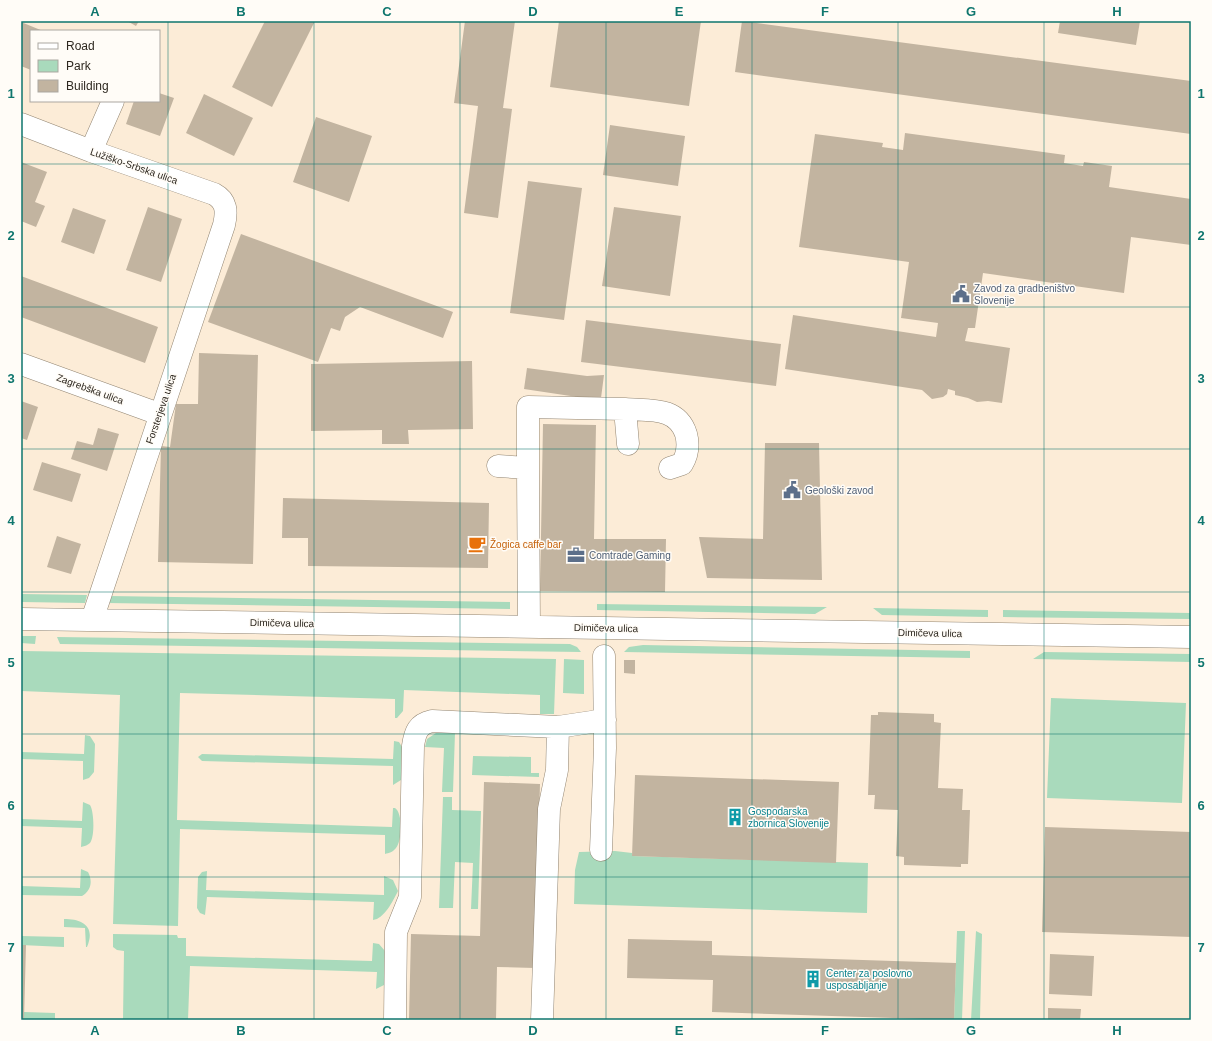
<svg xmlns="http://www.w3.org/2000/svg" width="1212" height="1041" viewBox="0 0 1212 1041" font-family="Helvetica,sans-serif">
<rect width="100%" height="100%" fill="#fcecd7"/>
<path fill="#a9dabc" d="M 21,594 L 87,595 L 85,603 L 21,602 Z
M 109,596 L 510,602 L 510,609 L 107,603 Z
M 597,604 L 827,607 L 815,614 L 597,610 Z
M 873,608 L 988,610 L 988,617 L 882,615 Z
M 1003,610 L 1191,613 L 1191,619 L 1003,617 Z
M 21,636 L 36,636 L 35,644 L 21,643 Z
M 57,637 L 570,644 L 577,647 L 581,652 L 60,644 Z
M 643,645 L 970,651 L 970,658 L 624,652 L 629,647 Z
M 21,651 L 556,659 L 554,714 L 540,714 L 540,695 L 404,690 L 403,711 L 397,718 L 395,718 L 395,699 L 180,693 L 177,820 L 392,827 L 393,808 L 395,808 C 403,813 402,841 396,848 C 393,852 389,853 385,854 L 385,835 L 180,829 L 178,926 L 113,924 L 120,695 L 21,691 Z
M 1044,652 L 1191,654 L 1191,662 L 1033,659 Z
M 564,659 L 584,660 L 584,694 L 563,693 Z
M 1051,698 L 1186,703 L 1182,803 L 1047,798 Z
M 436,733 L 455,733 L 453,792 L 442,792 L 444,748 L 425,747 L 427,739 Z
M 85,735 L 90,736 L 95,744 L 94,772 L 89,778 L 83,780 L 83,761 L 21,759 L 21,752 L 84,754 Z
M 394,741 L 399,742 L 402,747 L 401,780 L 393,785 L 393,766 L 202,761 L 198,757 L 202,754 L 393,759 Z
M 473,756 L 531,757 L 531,773 L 539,773 L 539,777 L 472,775 Z
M 443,797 L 452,797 L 452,810 L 481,811 L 478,909 L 471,909 L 473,863 L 455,862 L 453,908 L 439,908 Z
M 83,802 L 90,805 C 94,811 95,837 90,843 C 88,845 85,846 81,847 L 82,828 L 21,826 L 21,819 L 82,821 Z
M 615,851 L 632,853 L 632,856 L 868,863 L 867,913 L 574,904 L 575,870 L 579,852 Z
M 81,869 L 88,872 C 93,881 91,891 82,896 L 21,895 L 21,886 L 80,888 Z
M 207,871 L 206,890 L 384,895 L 384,876 L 393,880 L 398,891 C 393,901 384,919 373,920 L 374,902 L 207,897 L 205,915 L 200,913 L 197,908 L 198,877 L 202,872 Z
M 64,919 C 82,919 96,926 87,947 L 86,947 L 85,928 L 64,927 Z
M 957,931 L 965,931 L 962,1020 L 954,1020 Z
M 976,931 L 982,934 L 980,1020 L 971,1020 Z
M 113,934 L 177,935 L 178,938 L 186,938 L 186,956 L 372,961 L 373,943 L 379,944 L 385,951 L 385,982 L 384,985 L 376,989 L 377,972 L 190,966 L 188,1020 L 123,1020 L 124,951 L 117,950 L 113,947 Z
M 21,936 L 64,937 L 64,947 L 21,945 Z
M 24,1012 L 55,1013 L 55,1020 L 24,1020 Z"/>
<path fill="#c2b4a0" d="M 127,21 L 139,21 L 136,26 Z
M 265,21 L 315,21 L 272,107 L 232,87 Z
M 465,21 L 515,21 L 503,108 L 512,109 L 498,218 L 464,213 L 478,106 L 454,103 Z
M 559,21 L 701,21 L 689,106 L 550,87 Z
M 742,21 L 1191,81 L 1191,134 L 735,72 Z
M 1060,21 L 1140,21 L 1136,45 L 1058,33 Z
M 21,22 L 43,31 L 31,31 L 31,70 L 21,66 Z
M 159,93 L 174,98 L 160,136 L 126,124 L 134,101 L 159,101 Z
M 204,94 L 253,118 L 234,156 L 186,133 Z
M 316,117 L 372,136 L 349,202 L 293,182 Z
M 610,125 L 685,136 L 678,186 L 603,175 Z
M 905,133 L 1065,155 L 1064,163 L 1083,166 L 1084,162 L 1112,166 L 1109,187 L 1191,199 L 1191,245 L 1131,237 L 1124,293 L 983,273 L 975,328 L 968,328 L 965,341 L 1010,348 L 1002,403 L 988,401 L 977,402 L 968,398 L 955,395 L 955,391 L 948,389 L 947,394 L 943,397 L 932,399 L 922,390 L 785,369 L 793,315 L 936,337 L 938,323 L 901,318 L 909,262 L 799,247 L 815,134 L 883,143 L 882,147 L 903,150 Z
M 21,162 L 47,172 L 35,202 L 45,206 L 36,227 L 21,221 Z
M 528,181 L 582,188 L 564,320 L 510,313 Z
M 148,207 L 182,219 L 161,282 L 126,270 Z
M 614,207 L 681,216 L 670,296 L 602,286 Z
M 73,208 L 106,220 L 94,254 L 61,242 Z
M 241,234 L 453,312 L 443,338 L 360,307 L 345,317 L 340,331 L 331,328 L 318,362 L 208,322 Z
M 21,276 L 158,327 L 145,363 L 21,317 Z
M 586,320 L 781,344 L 776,386 L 581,362 Z
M 199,353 L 258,355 L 253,564 L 158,562 L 161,446 L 170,447 L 176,404 L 198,404 Z
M 472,361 L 473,429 L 408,430 L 409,444 L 382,444 L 382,430 L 311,431 L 311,364 Z
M 527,368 L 587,376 L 604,375 L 601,398 L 584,398 L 524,389 Z
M 21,401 L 38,407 L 27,440 L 21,438 Z
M 543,424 L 596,425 L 594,539 L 666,539 L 665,592 L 540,591 Z
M 98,428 L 119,434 L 107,471 L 71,459 L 77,441 L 93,445 Z
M 765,443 L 819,443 L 822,580 L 707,578 L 699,537 L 763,539 Z
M 42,462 L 81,474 L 72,502 L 33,490 Z
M 283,498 L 489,503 L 488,568 L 308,566 L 308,538 L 282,538 Z
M 57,536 L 81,544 L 71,574 L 47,567 Z
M 624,660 L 635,660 L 635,674 L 624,673 Z
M 878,712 L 934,714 L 934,722 L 941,723 L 938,788 L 963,789 L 962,810 L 970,810 L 968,864 L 961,864 L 961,867 L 904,865 L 904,857 L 896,856 L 898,810 L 874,809 L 875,795 L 868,795 L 871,715 L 878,715 Z
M 635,775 L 839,782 L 836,863 L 632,856 Z
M 484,782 L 540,784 L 535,968 L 497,967 L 496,1020 L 409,1020 L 411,934 L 480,936 Z
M 1045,827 L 1191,832 L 1191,937 L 1042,932 Z
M 628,939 L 712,941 L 712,955 L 956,963 L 954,1020 L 712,1012 L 713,980 L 627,978 Z
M 21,945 L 26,945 L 24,1020 L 21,1020 Z
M 1050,954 L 1094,956 L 1092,996 L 1049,994 Z
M 1048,1008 L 1081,1009 L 1080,1020 L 1048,1020 Z"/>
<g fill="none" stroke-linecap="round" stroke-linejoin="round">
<g stroke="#928572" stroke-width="23">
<path id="minor" d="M 21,124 L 91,151 L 214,194 C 227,201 227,212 224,225 L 92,620
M 91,151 L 113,101
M 21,364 L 159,414
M 625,409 C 649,411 677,406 686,434 C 689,445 688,454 682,464 L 670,468
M 498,466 L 528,468 L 529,627
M 528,468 L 528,407 L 625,409 L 628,444
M 21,619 L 1191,637
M 601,850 L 605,748 L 604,656
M 395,1020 L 396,932 L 410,897 L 413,746 C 415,732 418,724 432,721 L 558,727 L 605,720
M 542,1020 L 549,809 L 557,770 L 558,727"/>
</g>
<use href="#minor" stroke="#fff" stroke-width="22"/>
</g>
<path fill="none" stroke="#0f766e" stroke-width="1" stroke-opacity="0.55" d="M 168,21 L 168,1020M 314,21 L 314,1020M 460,21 L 460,1020M 606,21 L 606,1020M 752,21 L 752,1020M 898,21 L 898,1020M 1044,21 L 1044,1020M 21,164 L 1191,164M 21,307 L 1191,307M 21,449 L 1191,449M 21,592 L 1191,592M 21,734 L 1191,734M 21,877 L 1191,877"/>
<defs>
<g id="civic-bare" transform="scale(1.38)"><path d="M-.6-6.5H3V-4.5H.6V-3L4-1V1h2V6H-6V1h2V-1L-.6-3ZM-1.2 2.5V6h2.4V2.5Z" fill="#5c6f8a" stroke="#fffcf7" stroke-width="2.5" paint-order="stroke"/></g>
<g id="cafe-bare" transform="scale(1.38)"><path d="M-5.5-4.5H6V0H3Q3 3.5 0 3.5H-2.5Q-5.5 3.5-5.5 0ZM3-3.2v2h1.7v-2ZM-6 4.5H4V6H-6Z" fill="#e8710a" stroke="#fffcf7" stroke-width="2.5" paint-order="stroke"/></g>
<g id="office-bare" transform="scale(1.38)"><path d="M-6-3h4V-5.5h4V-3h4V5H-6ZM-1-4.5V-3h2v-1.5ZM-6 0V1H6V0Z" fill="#5c6f8a" stroke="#fffcf7" stroke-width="2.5" paint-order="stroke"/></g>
<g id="building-bare" transform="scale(1.38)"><path d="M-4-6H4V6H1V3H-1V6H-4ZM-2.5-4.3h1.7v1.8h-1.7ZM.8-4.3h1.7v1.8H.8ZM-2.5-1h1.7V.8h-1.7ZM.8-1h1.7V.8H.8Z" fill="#0f9aa8" stroke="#fffcf7" stroke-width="2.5" paint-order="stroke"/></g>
</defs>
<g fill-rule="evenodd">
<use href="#civic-bare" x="961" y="294"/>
<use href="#civic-bare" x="792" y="490"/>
<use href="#cafe-bare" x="477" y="544"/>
<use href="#office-bare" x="576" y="555"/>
<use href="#building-bare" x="735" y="817"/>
<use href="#building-bare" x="813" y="979"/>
</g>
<g text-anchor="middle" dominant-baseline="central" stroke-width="3" stroke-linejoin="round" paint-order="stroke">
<g font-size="10" fill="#2e2820" stroke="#fffcf7">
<text transform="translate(134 166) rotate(19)">Lužiško-Srbska ulica</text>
<text transform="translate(90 389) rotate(20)">Zagrebška ulica</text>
<text transform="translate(161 409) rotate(-71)">Forsterjeva ulica</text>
<text transform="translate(282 623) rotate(1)">Dimičeva ulica</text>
<text transform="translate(606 628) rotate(1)">Dimičeva ulica</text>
<text transform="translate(930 633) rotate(1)">Dimičeva ulica</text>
</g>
<g font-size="10" fill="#4e5e75" stroke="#fffcf7" text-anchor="start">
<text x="974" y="288">Zavod za gradbeništvo<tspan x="974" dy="12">Slovenije</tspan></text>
<text x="805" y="490">Geološki zavod</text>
<text x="589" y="555">Comtrade Gaming</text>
</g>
<g font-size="10" fill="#c56008" stroke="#fffcf7" text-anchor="start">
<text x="490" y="544">Žogica caffe bar</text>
</g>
<g font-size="10" fill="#0d838f" stroke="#fffcf7" text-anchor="start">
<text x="748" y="811">Gospodarska<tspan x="748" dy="12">zbornica Slovenije</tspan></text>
<text x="826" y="973">Center za poslovno<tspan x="826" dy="12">usposabljanje</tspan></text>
</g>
</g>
<rect width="1212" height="1041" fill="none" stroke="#fffcf7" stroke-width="44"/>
<rect x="30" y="30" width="130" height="72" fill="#fffcf7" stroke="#aba7a1"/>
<rect x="38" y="43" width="20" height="6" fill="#ffffff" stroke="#aba7a1"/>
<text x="66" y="50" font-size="12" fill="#2e2820">Road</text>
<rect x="38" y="60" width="20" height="12" fill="#a9dabc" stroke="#aba7a1"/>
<text x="66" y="70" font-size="12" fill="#2e2820">Park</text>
<rect x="38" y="80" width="20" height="12" fill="#c2b4a0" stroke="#aba7a1"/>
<text x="66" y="90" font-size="12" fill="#2e2820">Building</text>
<rect x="22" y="22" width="1168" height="997" fill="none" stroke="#0f766e" stroke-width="1.5"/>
<g font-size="13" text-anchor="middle" font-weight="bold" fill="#0f766e">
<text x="95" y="16">A</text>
<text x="241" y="16">B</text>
<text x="387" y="16">C</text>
<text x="533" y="16">D</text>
<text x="679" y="16">E</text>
<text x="825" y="16">F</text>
<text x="971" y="16">G</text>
<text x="1117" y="16">H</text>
<text x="11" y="98">1</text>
<text x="1201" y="98">1</text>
<text x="11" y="240">2</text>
<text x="1201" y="240">2</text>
<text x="11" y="383">3</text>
<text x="1201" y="383">3</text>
<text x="11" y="525">4</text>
<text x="1201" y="525">4</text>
<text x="11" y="667">5</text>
<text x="1201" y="667">5</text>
<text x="11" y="810">6</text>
<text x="1201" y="810">6</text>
<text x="11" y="952">7</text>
<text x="1201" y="952">7</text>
<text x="95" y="1035">A</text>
<text x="241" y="1035">B</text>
<text x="387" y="1035">C</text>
<text x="533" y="1035">D</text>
<text x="679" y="1035">E</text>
<text x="825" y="1035">F</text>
<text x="971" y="1035">G</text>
<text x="1117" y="1035">H</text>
</g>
</svg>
